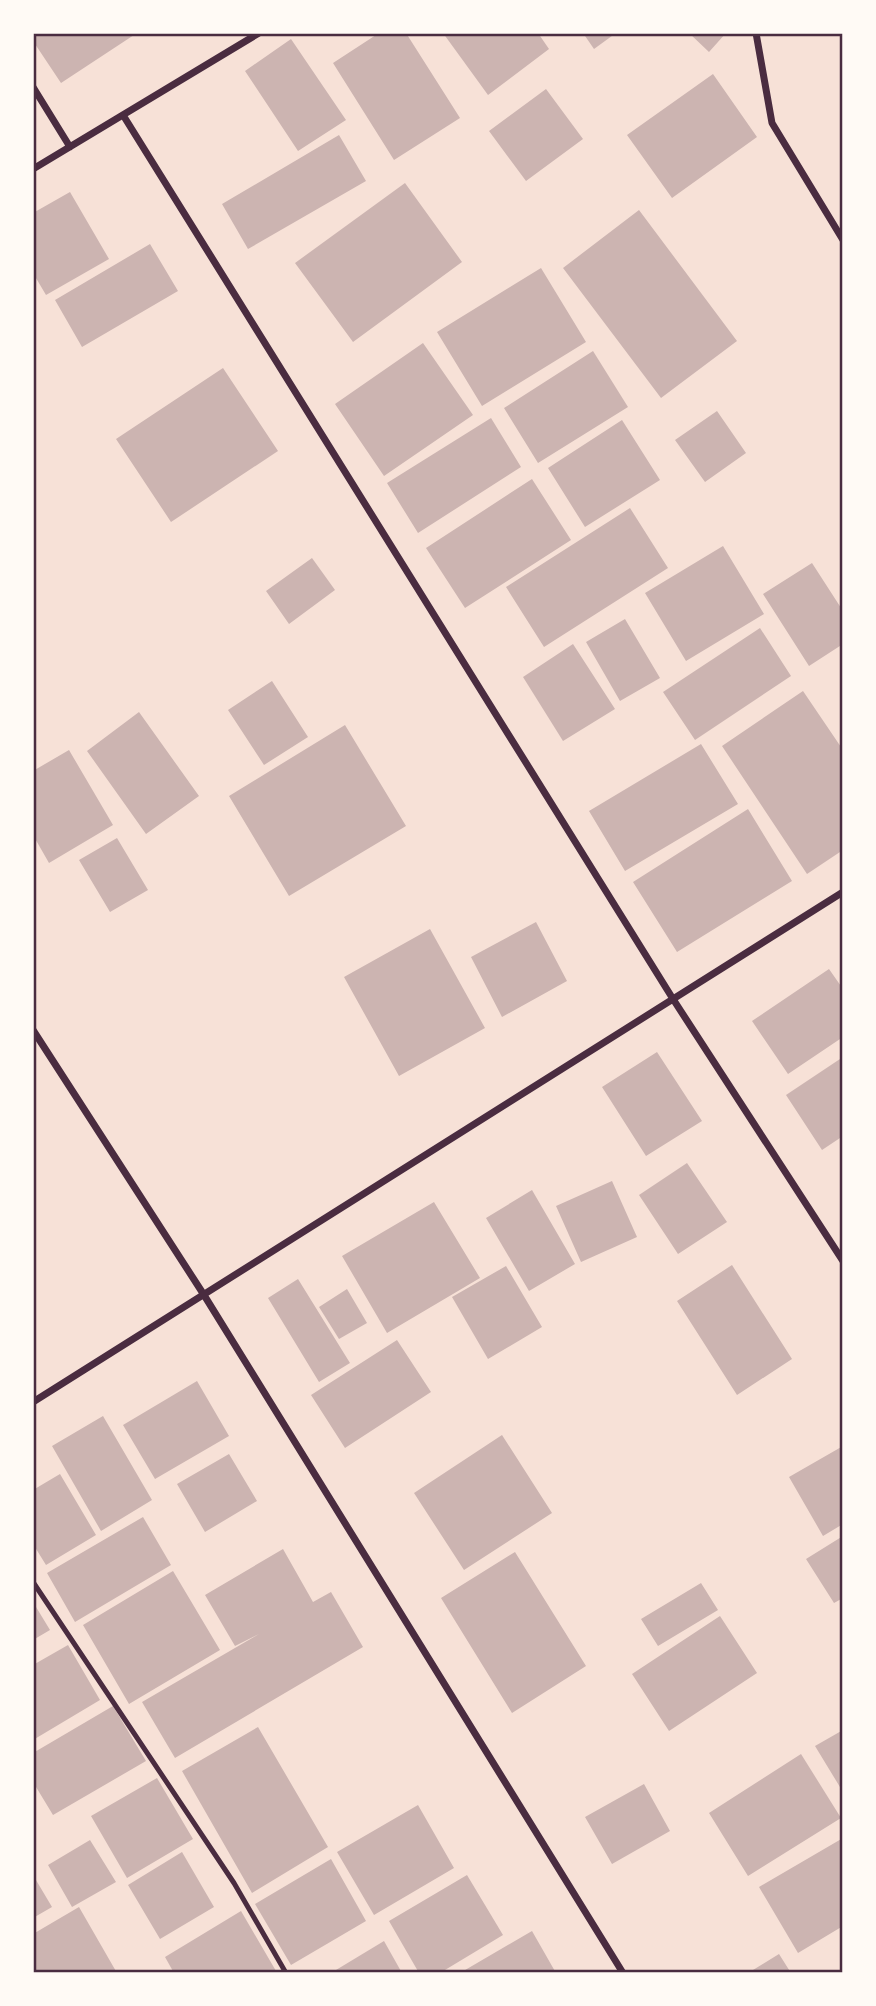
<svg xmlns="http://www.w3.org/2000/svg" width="876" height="2006" viewBox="0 0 876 2006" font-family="'Nunito Sans',sans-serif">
<rect width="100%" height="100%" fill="#f7e1d7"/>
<path fill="#ccb4b1" d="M 33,33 L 137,33 L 61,83 L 33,41 Z
M 379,33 L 406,33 L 460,118 L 394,160 L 333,63 Z
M 443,33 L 538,33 L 549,49 L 488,95 Z
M 583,33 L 616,33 L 594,49 Z
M 689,33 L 726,33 L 709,52 Z
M 291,39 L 346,120 L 298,151 L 245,71 Z
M 713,74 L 757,137 L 672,198 L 627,135 Z
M 546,89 L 583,139 L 526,181 L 489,131 Z
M 339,135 L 366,181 L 248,249 L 222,204 Z
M 405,183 L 462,262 L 353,342 L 295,263 Z
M 70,192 L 109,259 L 46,295 L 33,273 L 33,213 Z
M 639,210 L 737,341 L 661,398 L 563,268 Z
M 150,244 L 178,291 L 82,347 L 55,300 Z
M 541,268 L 586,342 L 482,406 L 437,332 Z
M 423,343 L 473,415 L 384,476 L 335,404 Z
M 593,351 L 628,407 L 538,463 L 504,408 Z
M 223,368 L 278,451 L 171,522 L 116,439 Z
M 717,411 L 746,453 L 705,482 L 675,440 Z
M 491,418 L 521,467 L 418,533 L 387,483 Z
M 622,420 L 660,480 L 585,527 L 548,468 Z
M 532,479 L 571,540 L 465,608 L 426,548 Z
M 630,508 L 668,568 L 544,647 L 506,587 Z
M 723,546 L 764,614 L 686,661 L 645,593 Z
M 312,558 L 335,590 L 289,624 L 266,591 Z
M 812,563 L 843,611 L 843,644 L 809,666 L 763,594 Z
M 625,619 L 660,678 L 620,701 L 586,642 Z
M 760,628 L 791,676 L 695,740 L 663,692 Z
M 573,644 L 615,709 L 563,741 L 523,677 Z
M 272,681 L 308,737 L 264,765 L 228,710 Z
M 803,691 L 843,750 L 843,850 L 807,874 L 722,746 Z
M 139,712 L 199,796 L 146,834 L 87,751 Z
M 345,725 L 406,826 L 289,896 L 229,796 Z
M 701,744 L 738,804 L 625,871 L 589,811 Z
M 69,750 L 113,825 L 49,863 L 33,835 L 33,771 Z
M 748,809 L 792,881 L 677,952 L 633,882 Z
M 117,838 L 148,890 L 110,912 L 79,860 Z
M 536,922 L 567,981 L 502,1017 L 471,957 Z
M 430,929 L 485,1028 L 399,1076 L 344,977 Z
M 829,969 L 843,989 L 843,1037 L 788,1074 L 752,1021 Z
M 657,1052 L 702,1121 L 646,1156 L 602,1087 Z
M 843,1057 L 843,1136 L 822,1150 L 786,1095 Z
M 687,1163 L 727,1222 L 678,1254 L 639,1195 Z
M 612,1181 L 637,1237 L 581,1262 L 556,1206 Z
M 532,1190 L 575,1264 L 529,1291 L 486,1218 Z
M 434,1202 L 480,1278 L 387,1333 L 342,1256 Z
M 732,1265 L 792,1359 L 737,1395 L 677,1301 Z
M 506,1266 L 542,1327 L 488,1359 L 452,1297 Z
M 298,1279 L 350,1363 L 319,1382 L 268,1298 Z
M 347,1289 L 367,1323 L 339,1339 L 319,1307 Z
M 397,1340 L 431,1392 L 345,1448 L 311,1395 Z
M 197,1381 L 229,1436 L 155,1479 L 123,1425 Z
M 103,1416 L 152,1500 L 101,1531 L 52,1446 Z
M 502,1435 L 552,1513 L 464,1570 L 414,1493 Z
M 843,1446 L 843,1524 L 823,1536 L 789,1477 Z
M 229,1454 L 257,1501 L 205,1532 L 177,1484 Z
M 60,1474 L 96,1535 L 46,1565 L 33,1544 L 33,1490 Z
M 143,1517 L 171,1565 L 75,1622 L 47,1573 Z
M 843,1536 L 843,1598 L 834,1603 L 806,1559 Z
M 283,1549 L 313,1602 L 331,1592 L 363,1647 L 175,1758 L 142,1702 L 259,1634 L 235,1646 L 205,1595 Z
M 515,1552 L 586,1666 L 512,1713 L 441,1598 Z
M 173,1571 L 220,1650 L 129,1704 L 83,1625 Z
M 701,1583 L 718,1610 L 658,1646 L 641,1619 Z
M 33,1602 L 50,1630 L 33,1640 Z
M 720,1616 L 757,1673 L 669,1731 L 632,1674 Z
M 68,1645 L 100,1700 L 33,1740 L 33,1665 Z
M 113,1706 L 146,1761 L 53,1815 L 33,1782 L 33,1753 Z
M 258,1727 L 328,1847 L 252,1893 L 182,1771 Z
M 843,1730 L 843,1792 L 815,1746 Z
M 801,1754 L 841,1818 L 748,1876 L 709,1813 Z
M 157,1778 L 193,1839 L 127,1878 L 91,1816 Z
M 644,1784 L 670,1831 L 612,1864 L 585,1817 Z
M 418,1805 L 454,1868 L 374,1915 L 337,1852 Z
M 843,1838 L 843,1926 L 798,1953 L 759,1887 Z
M 90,1840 L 116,1882 L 72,1907 L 48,1865 Z
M 182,1852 L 214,1907 L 160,1939 L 128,1885 Z
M 331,1859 L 366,1921 L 291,1965 L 255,1904 Z
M 33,1875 L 52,1907 L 33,1918 Z
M 467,1875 L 503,1935 L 440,1973 L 419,1973 L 389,1921 Z
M 79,1907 L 117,1973 L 33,1973 L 33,1934 Z
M 241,1911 L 276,1971 L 174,1973 L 165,1957 Z
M 532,1931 L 556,1973 L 460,1973 Z
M 384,1941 L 402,1973 L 331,1973 Z
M 779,1954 L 791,1973 L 748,1973 Z"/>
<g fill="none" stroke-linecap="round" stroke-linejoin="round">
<path stroke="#4a2c40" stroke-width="5" d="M 33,1582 L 234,1883 L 286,1973"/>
<path stroke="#4a2c40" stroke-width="7" d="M 756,33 L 772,123 L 843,240
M 33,87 L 70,147
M 123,115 L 673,999 L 843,1261
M 33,169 L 259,33
M 33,1030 L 204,1295 L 623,1973
M 33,1402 L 843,892"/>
</g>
<rect width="876" height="2006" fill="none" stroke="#fffaf5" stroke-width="70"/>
<rect x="35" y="35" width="806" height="1936" fill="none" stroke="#4a2c40" stroke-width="2.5"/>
</svg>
